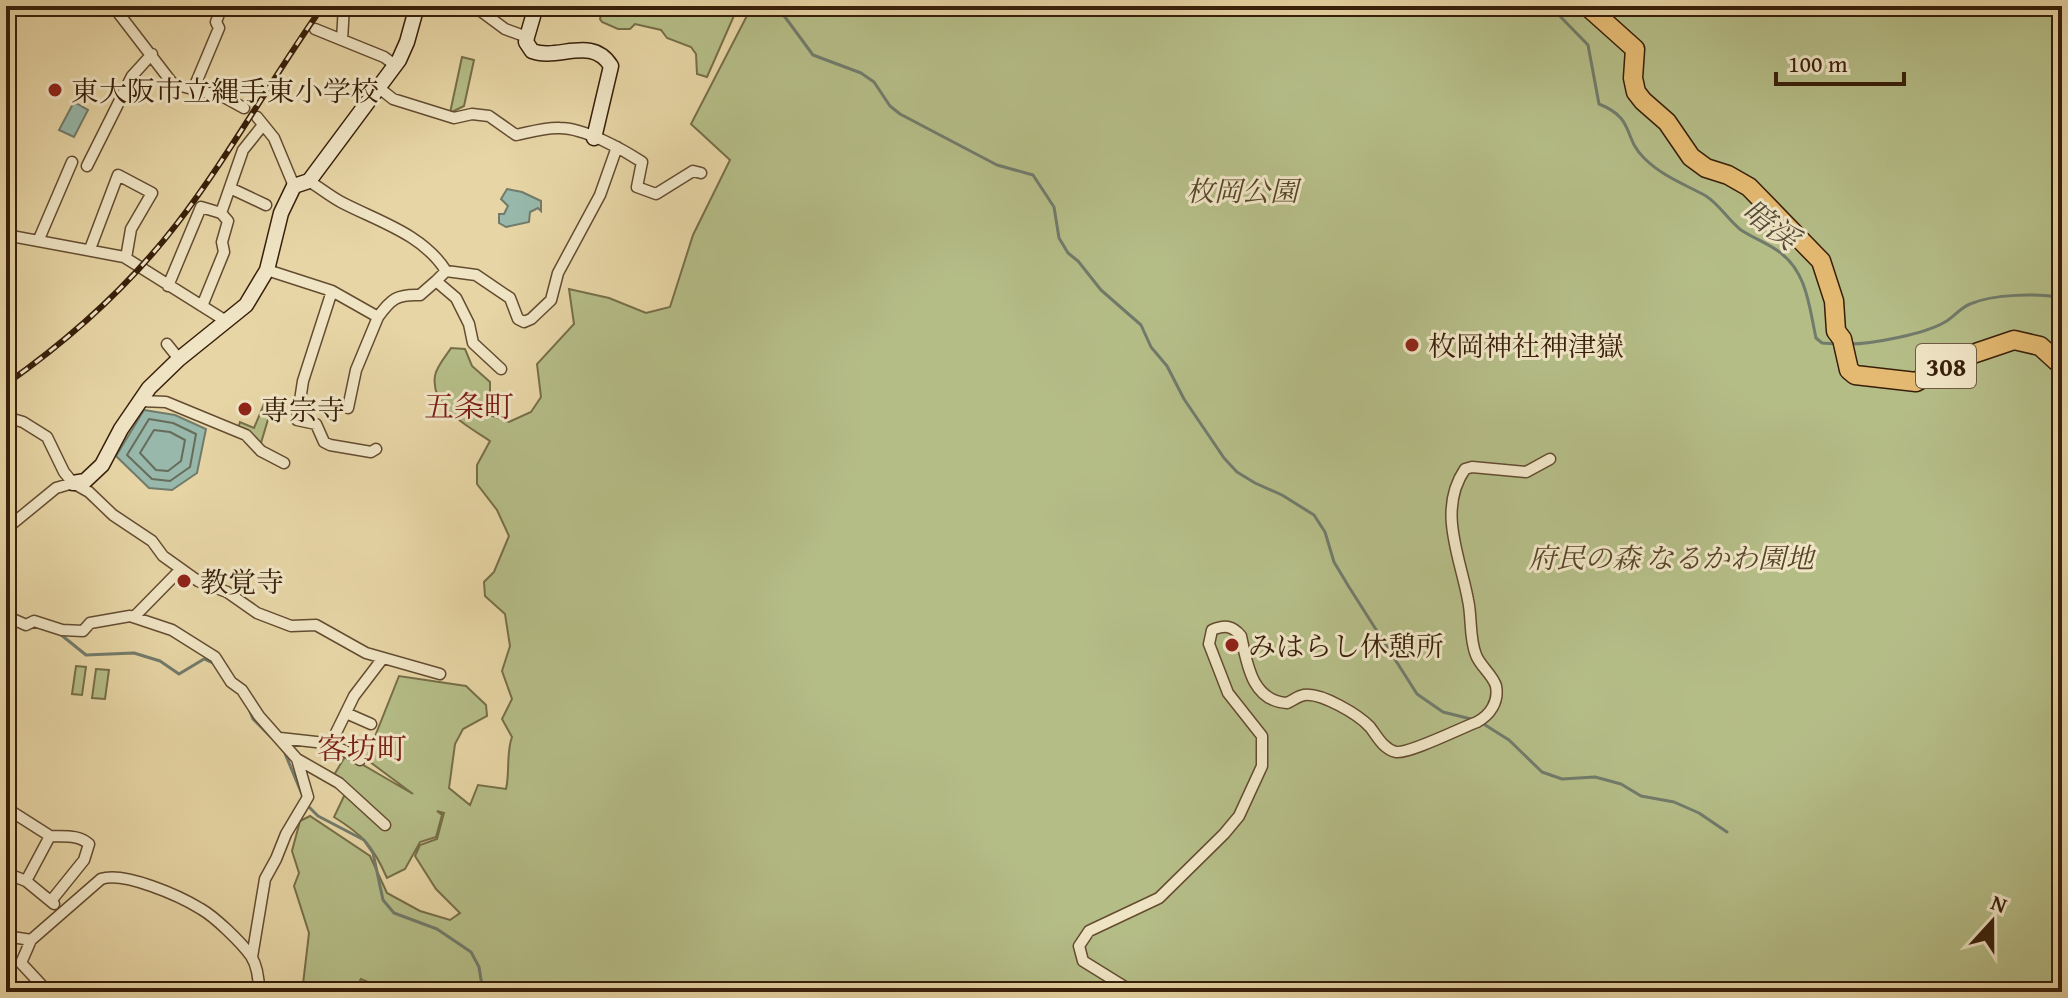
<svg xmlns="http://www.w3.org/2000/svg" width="2068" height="998" viewBox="0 0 2068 998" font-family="'Gentium Book Plus','Noto Serif JP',serif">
<rect width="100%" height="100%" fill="#e7d5a5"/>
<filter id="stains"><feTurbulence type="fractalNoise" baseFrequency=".0025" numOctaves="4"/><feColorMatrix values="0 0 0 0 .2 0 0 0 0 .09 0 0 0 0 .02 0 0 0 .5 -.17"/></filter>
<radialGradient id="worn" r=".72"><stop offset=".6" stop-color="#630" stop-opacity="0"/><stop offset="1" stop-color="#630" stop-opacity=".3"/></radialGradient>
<path fill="#b5bd87" stroke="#766e48" stroke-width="2" d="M 603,6 L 740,6 L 736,11 L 707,77 L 697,74 L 696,54 L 691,47 L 667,38 L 661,30 L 635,24 L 630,29 L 618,29 L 602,22 L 600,19 Z
M 752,6 L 2062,6 L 2062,992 L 382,992 L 382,988 L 361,979 L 353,992 L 309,992 L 303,984 L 309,933 L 294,886 L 299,873 L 292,851 L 300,821 L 310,816 L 370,856 L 387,893 L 420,911 L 450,920 L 460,913 L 436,889 L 415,856 L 420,845 L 437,839 L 444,813 L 437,811 L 442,815 L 436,837 L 420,842 L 405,869 L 387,878 C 373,846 363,835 334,817 L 345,794 L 334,775 L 346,755 L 413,794 L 366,759 L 399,676 L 466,686 L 486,705 L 487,716 L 463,729 L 455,744 L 449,788 L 470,805 L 478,785 L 506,789 C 510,772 506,753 512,737 L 502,719 L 512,699 L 502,671 L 510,646 L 505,614 L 485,596 L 484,582 L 494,572 L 509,536 L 497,510 L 477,484 L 477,465 L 490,441 C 468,426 430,407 435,376 C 436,367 446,356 451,348 L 465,349 L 472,366 L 490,382 L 490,415 L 509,422 L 531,412 L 541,397 L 537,364 L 574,324 L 569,289 L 609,298 L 646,313 L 670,307 L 693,235 L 730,160 L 691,124 Z
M 462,57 L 474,60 L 464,106 L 450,113 Z
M 264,404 L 272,406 L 261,443 L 251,434 L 238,429 L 240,422 L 254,428 Z
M 76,666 L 86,667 L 82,695 L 72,694 Z
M 96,669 L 109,670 L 105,699 L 92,698 Z"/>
<path fill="#97b8ab" stroke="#717b6b" stroke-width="2" d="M 74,102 L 88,110 L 74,137 L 59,130 Z
M 507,189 L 522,192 L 541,201 L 541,211 L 538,208 L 530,212 L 529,222 L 506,227 L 499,223 L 499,214 L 504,214 L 508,206 L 501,199 Z
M 144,410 L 175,415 L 206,429 L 197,473 L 172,490 L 149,488 L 116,456 Z"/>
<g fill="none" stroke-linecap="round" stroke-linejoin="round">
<path stroke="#686c5a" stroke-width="2" d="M 149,419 L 173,423 L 196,434 L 190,467 L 170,481 L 152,479 L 127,455 Z
M 154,430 L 170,432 L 185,440 L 181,461 L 168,471 L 156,470 L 140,453 Z"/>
<path stroke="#717b6b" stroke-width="3" d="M 769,6 L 785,17 L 813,55 L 861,73 L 874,82 L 890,106 L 900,114 L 997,165 L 1033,175 L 1054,207 L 1059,238 L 1068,253 L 1078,261 L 1101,290 L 1141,325 L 1151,347 L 1167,366 L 1184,399 L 1224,458 L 1237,472 L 1255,483 L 1282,495 L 1314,515 L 1325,532 L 1334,562 L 1349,587 L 1417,694 L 1443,712 L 1475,720
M 1550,6 L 1588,45 L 1599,104 C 1636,119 1622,136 1644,158 C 1662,176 1684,184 1706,196 C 1720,205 1728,220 1741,230 C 1753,238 1767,243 1778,251 C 1807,271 1809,306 1816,338 L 1822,343 L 1837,344
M 1849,344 C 1872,344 1925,334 1945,322 C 1954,317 1960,308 1970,304 C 1993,294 2038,293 2062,298
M 60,634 L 86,655 L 134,653 L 160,661 L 179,674 L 204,659 L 213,663
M 249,709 L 253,719 L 271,737
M 1482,723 L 1509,740 L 1542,772 L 1562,779 L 1595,777 L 1621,784 L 1641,796 L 1674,802 L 1699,813 L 1727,832
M 284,751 L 304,799
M 308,806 L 318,816 L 364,840 L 373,853 L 383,900 L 394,913 L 437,929 L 471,952 L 479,967 L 483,992"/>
<g stroke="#644c31" stroke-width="13">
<path id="street" d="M 113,6 L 173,84 L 224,97 L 244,108
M 474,6 L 505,29 L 527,37
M 6,7 L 7,6
M 315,29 L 384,57 L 395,65
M 342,40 L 344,6
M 379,88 L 393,99 L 454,118 L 472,114 L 489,116 L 516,135 C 530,132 546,127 560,128 C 584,128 622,149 642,162 L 637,187 L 656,194 L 693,171 L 701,173
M 193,90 L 219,28 L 216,22 L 222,6
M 257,117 L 274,138 L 294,186
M 87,166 L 132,76 L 152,54
M 309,181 C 320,188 330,196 341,202 C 377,221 423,234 446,271
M 230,188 L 266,205
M 6,235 L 124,257 L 226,321
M 39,239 L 72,162
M 90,249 L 118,175 L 152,193 L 131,229 L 126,258
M 267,270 L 332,291 L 378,317 C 391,299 397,294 420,295 L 436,281 L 456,298 L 469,324 L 473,343 L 501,369
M 436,281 L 446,271 L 476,275 L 510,298 L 518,319 L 524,322 L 531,319 L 551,300 L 558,273 L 600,195 L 617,147
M 168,286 L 201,207 L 221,213 L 243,150 L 263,125
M 332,291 L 303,381 L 297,420 L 316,424 L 324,442 L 330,445 L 371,452 L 376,449
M 202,306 L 224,252 L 222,242 L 228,221 L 221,213
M 167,344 L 179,359
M 140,401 L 166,402 L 246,435 L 261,451 L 284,463
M 348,408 L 356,370 L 378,317
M 6,417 L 23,422 L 47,437 L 64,472 L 73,483 L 89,492 L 113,515 L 152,541 L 163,556 L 198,581 L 227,592 L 257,613 L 291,626 L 316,625 L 366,653 L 440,674
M 6,529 L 56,488 L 73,483
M 6,616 L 26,625 L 34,621 L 62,630 L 83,631 L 90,623 L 130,616 L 172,630 L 215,657 L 231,682 L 242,690 L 259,716 L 297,759 L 339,783 L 385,825
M 134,617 L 181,569
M 346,713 L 371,724
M 280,738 L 325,743 L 345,751 L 360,760
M 330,745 L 354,696 L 383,658
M 6,808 L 50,836
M 6,873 L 26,881 L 54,904
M 26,881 L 50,836 C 63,837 78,834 89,844 L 84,860 L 51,901
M 6,936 L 31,940 L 101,879 C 124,871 180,896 201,909 C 215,917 241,942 251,956 C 258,967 259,980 259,992
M 31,940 L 21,963 L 48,992
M 252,957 L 265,879 L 276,859 L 286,834 L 308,797 L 297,759
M 1133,992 L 1083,961 L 1079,946 L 1089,931 L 1159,898 L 1224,834 L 1239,816 L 1262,766 L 1262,736 L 1228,693 L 1209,644 L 1212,630 C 1224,625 1232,625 1241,636 C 1247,664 1252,701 1287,703 C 1292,701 1298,696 1304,695 C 1321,692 1359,715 1370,727 C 1377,736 1383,749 1396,752 C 1409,754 1461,728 1477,722 C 1490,715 1499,702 1496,686 C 1493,675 1480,666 1476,655 C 1469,638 1472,617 1468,600 C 1460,556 1437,510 1465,469 L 1472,467 L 1526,472 L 1550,459"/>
</g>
<g stroke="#381f0a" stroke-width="17">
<path id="secondary" d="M 536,6 L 527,37 L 526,42 L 532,51 C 558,61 592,35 611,66 L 594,138
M 73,483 L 85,481 L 102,465 L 121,429 L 149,388 L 179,359 L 246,305 L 267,270 L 281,213 L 294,186 L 309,181 L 399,60 L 407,42 L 417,6"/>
</g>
<g stroke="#381f0a" stroke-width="21">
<path id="highway" d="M 1587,6 L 1635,49 L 1633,78 L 1636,92 L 1643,101 L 1667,122 L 1691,157 L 1706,168 L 1728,175 L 1749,187 L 1821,261 L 1834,301 L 1836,331 L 1842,339 L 1849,370 L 1855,375 L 1916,382 L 1955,360 L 2014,340 L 2040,346 L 2062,366"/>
</g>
<use href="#street" stroke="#efe4c4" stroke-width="10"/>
<use href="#secondary" stroke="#efe4c4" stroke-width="14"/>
<use href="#highway" stroke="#e4ba72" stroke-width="18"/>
<g stroke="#381f0a" stroke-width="6">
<path id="rail" d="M 6,384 C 70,339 128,287 176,225 C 229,156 272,78 323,6"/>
</g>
<use href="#rail" stroke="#efe4c4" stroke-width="3" stroke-dasharray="9" stroke-linecap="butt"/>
</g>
<g fill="#8f2418" stroke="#efe4c4" stroke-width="3">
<circle cx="55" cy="90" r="8"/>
<circle cx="1412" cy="345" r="8"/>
<circle cx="245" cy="409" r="8"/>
<circle cx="184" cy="581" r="8"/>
<circle cx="1232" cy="645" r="8"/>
</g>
<g text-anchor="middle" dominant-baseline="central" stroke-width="6" stroke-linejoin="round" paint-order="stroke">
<rect fill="#efe4c4" stroke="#6f5a42" stroke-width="2" x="1916" y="344" width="60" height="44" rx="6"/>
<g font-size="26" font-weight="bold" fill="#381f0a">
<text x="1946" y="366">308</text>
</g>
<g font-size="28" fill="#381f0a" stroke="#efe4c4" text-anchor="start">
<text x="71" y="90">東大阪市立縄手東小学校</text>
<text x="1428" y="345">枚岡神社神津嶽</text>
<text x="261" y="409">専宗寺</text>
<text x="200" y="581">教覚寺</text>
<text x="1248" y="645">みはらし休憩所</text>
</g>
<g font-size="28" font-style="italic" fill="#574629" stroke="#efe4c4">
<text x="1242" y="190">枚岡公園</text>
<text x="1671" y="557">府民の森 なるかわ園地</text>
</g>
<g font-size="30" font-style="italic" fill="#544d3a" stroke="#efe4c4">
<text transform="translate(1771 224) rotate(37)">暗渓</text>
</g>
<g font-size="30" fill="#7a1f14" stroke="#efe4c4">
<text x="469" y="406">五条町</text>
<text x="362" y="748">客坊町</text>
</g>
</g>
<rect width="2068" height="998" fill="none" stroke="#e7d5a5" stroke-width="32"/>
<rect x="8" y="8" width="2052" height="982" fill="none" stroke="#381f0a" stroke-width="4"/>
<rect x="16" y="16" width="2036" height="966" fill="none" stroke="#381f0a" stroke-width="2"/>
<g transform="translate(1992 922) rotate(21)" stroke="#efe4c4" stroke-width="6" paint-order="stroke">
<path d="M0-6L14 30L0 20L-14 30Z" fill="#381f0a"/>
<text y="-12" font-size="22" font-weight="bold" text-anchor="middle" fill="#381f0a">N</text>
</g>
<path d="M1776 72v12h128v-12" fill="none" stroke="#381f0a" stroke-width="4"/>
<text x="1788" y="72" font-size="24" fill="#381f0a" stroke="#efe4c4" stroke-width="6" paint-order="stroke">100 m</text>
<rect width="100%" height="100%" filter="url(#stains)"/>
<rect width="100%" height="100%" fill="url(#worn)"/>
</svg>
